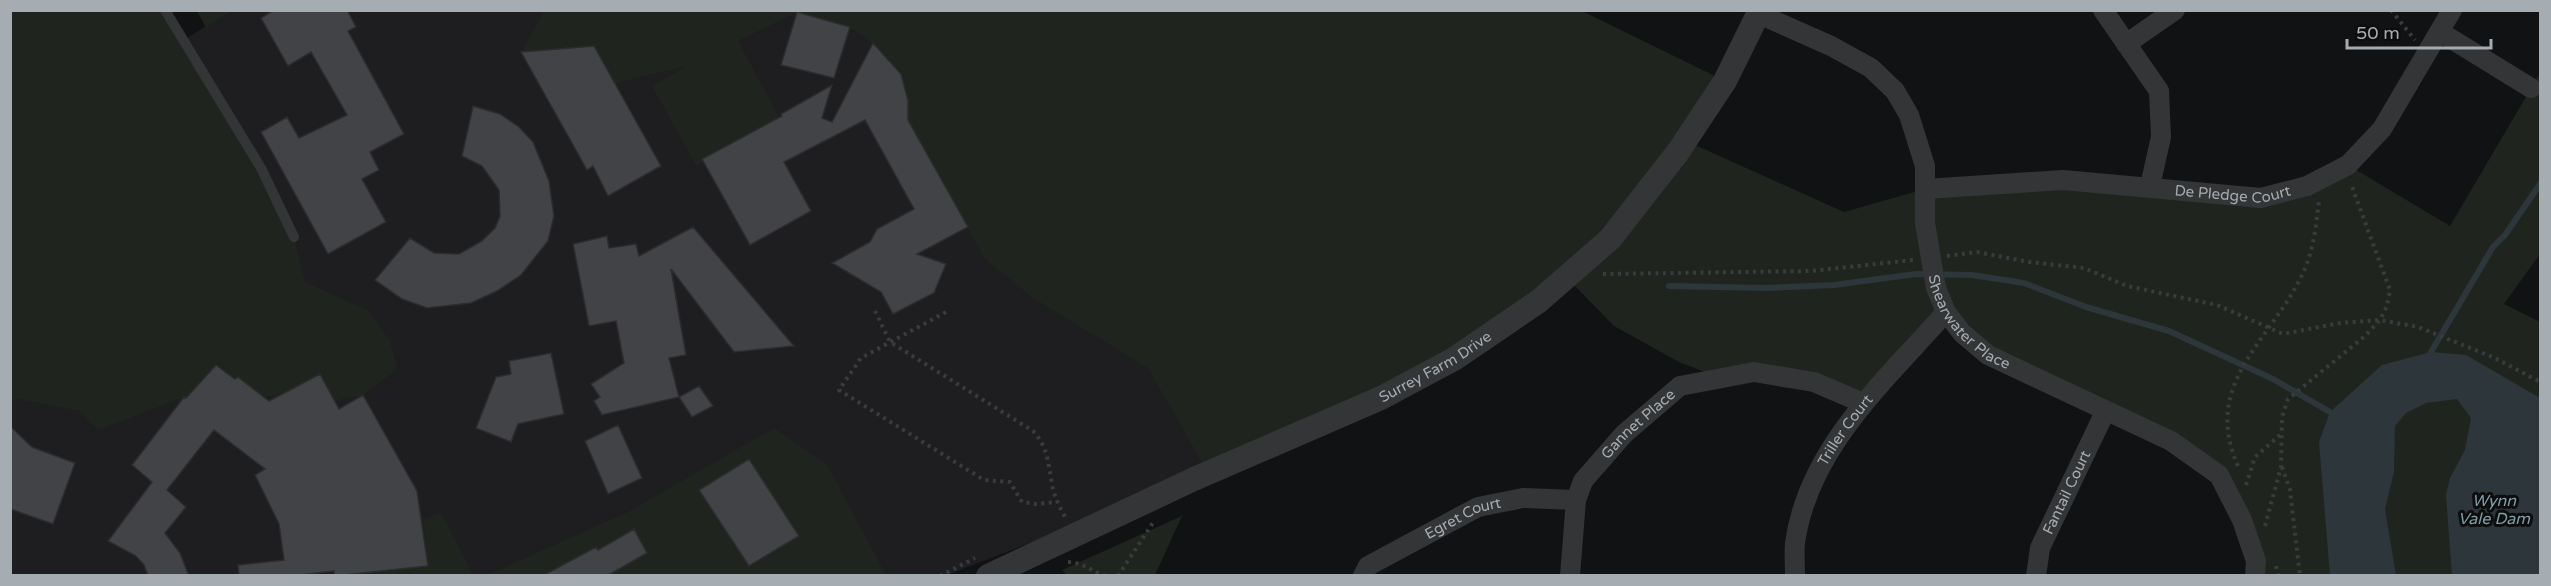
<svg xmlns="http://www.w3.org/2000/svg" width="2551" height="586" viewBox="0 0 2551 586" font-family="'Varela Round',sans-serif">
<rect width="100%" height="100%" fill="#111213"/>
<path fill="#1e1e20" d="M 231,10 L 1580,10 L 1194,479 L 947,575 L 11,576 L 10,11 L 184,40 Z"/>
<path fill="#1f251e" d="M 545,10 L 1580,10 L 1725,81 L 1610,239 L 1454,359 L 1208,473 L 1148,368 L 1033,298 L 985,259 L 903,112 L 908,111 C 909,74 881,45 850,28 C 835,20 813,17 797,12 L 738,41 L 780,119 L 696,165 L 652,86 L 687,66 L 615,83 L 594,46 L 521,52 Z
M 11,11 L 164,11 L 261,168 L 294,237 L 305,282 L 369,311 L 390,341 L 397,369 L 363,395 L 334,401 L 288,391 L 264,398 L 216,365 L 199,383 L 197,407 L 184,397 L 98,430 L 80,411 L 18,399 L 11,402 Z
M 197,11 L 231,11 L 206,27 Z
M 2540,73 L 2540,254 L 2504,304 L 2540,322 L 2540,575 L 2255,575 L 2219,475 L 1988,355 L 1947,312 L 1863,403 L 1814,382 L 1721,378 L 1679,362 L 1614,326 L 1574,285 L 1695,145 L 1844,212 L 1925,189 L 2063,180 L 2261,198 L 2348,165 L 2450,226 Z
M 774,428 L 827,465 L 886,575 L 485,576 L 630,511 Z
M 441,513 L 473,575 L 335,576 L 428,566 L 423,519 Z
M 1182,516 L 1155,575 L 1067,575 L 1062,570 Z"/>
<path fill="#2d363a" d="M 2431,352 L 2466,355 L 2540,398 L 2540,575 L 2452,575 L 2446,495 L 2450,478 L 2465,450 L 2471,418 L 2457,399 L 2426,403 L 2406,413 L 2395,426 L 2394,472 L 2385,509 L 2396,575 L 2330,575 L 2319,442 L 2330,412 L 2382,365 Z"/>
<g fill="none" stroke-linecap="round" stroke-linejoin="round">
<path stroke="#2d363a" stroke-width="6" d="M 1669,286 L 1767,288 L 1834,285 L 1916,274 L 1972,275 L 2024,283 L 2086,307 L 2169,331 L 2273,379 L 2330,412
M 2431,352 L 2493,247 L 2505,235 L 2540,184"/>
</g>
<path fill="#414346" stroke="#2c2c2e" stroke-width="1.5" d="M 274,10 L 347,10 L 356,27 L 348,31 L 404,134 L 370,152 L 379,170 L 362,179 L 386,222 L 328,254 L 261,132 L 287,117 L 299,138 L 347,115 L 311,52 L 288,66 L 261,18 Z
M 797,12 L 850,27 L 834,78 L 781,65 Z
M 873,43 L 901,74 L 908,100 L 908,120 L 968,227 L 917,254 L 946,264 L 934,293 L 893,314 L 881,292 L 832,263 L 870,242 L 877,229 L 914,209 L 865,120 L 784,162 L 811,211 L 750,245 L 702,159 L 782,116 L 781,114 L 832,85 L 822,118 L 832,122 Z
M 594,46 L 661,166 L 608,196 L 593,166 L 587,170 L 521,52 Z
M 473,106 L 500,114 L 519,127 L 533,142 L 549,181 L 554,216 L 548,241 L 521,275 L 497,291 L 471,303 L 427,308 L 402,299 L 375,280 L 410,238 L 434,253 L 459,254 L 482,241 L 495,228 L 500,216 L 499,190 L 482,166 L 462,156 Z
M 693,227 L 794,346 L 734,352 L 671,269 L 686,355 L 669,358 L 679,397 L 602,415 L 594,401 L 600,397 L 591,384 L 624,363 L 616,321 L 589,326 L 573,244 L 607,236 L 609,248 L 636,244 L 639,256 Z
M 551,353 L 564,414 L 518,424 L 511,442 L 476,428 L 496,377 L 511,374 L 509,361 Z
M 216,365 L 235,379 L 238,377 L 269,401 L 320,374 L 339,409 L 363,395 L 417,491 L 428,566 L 334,576 L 334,571 L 292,576 L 239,576 L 238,565 L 284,560 L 279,524 L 255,475 L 265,469 L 214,430 L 167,490 L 186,507 L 165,533 L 180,553 L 189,576 L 148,576 L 144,565 L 136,556 L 108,541 L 152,482 L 132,465 L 184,397 L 186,398 Z
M 699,386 L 713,406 L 692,417 L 679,397 Z
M 618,425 L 642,478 L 608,494 L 585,441 Z
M 10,426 L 32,447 L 75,463 L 53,524 L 10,509 Z
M 749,459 L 799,536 L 749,566 L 699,490 Z
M 634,529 L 647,553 L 607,576 L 542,576 L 596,547 L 598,550 Z"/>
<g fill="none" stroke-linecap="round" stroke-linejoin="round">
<path stroke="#393c3e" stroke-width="4" stroke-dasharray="3 4.5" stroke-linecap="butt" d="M 2391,10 L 2415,40
M 1947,256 L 1977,252 L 2029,262 L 2084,268 L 2127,286 L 2217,305 L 2283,334 L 2340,323 L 2380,320 L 2418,327 L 2495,358 L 2540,382
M 1603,274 L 1811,271 L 1913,260
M 875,311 L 890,342 L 1033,431 C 1048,447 1048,463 1052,484 C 1054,497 1060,507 1066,519
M 946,312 L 861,358 L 839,390 L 984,480 L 1010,482 L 1022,502 L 1036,504 L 1057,502
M 2238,466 C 2201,383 2270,342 2302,275 C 2314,250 2316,226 2319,200
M 2282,467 L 2290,490 L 2300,576
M 2246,485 L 2255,457 L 2280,435
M 2265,526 L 2281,467 L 2282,417 L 2288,399 L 2365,336 L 2380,320 L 2387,306 L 2390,290 L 2351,184
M 1068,562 C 1083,562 1092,572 1106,576
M 2276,566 L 2278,576
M 940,576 L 975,558
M 1118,576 L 1154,521"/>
<path stroke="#333537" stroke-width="10" d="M 165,10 L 261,168 L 294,237"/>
<g stroke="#333537" stroke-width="20">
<path d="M 2103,10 L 2159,91 L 2161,137 L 2150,186"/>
<path id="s1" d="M 1759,14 L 1831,46 L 1871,68 L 1895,91 L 1909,115 L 1925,166 L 1925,223 L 1936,288 L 1946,312 L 1962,333 L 1988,355 L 2171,441 L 2219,475 L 2242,520 L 2256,561 L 2255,576"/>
<path d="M 2440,32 L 2531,88"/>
<path d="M 2126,44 L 2175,10"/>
<path id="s2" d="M 1925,189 L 2063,180 L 2261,198 L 2307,186 L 2348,165 L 2382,129 L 2452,10"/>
<path id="s3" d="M 1363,576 L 1368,566 L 1478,507 L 1523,498 L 1576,500"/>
<path id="s4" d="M 1570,576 L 1576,500 L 1583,481 L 1624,434 L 1680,386 L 1754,372 L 1814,382 L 1863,403"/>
<path id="s5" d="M 1795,576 C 1795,565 1794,554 1795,543 C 1808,448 1886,380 1946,312"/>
<path id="s6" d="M 2036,576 L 2040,548 L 2105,412"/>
</g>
<path stroke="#333537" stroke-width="24" id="s7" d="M 988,576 L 1194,479 L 1381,398 L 1454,359 L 1539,301 L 1610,239 L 1678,152 L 1725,81 L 1760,10"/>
</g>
<g text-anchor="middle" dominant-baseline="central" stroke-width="6" stroke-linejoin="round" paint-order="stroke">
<g font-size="15" fill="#a5acb2" stroke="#0d0d0e">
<text stroke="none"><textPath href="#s2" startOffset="309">De Pledge Court</textPath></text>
<text stroke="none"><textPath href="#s1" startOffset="410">Shearwater Place</textPath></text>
<text stroke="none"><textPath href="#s7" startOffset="494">Surrey Farm Drive</textPath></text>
<text stroke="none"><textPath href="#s4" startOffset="176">Gannet Place</textPath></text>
<text stroke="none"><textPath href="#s5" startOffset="158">Triller Court</textPath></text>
<text stroke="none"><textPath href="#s6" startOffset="90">Fantail Court</textPath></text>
<text stroke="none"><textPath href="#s3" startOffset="118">Egret Court</textPath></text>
</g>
<g font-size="16" font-style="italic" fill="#7f9fa9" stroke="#0d0d0e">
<text x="2494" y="501">Wynn<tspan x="2494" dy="18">Vale Dam</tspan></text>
</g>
</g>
<rect width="2551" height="586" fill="none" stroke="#a5acb2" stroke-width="24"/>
<path d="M2347 39v9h144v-9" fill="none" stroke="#a5acb2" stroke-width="3"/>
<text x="2356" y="39" font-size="18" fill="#a5acb2" stroke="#0d0d0e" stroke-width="4.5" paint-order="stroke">50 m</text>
</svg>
